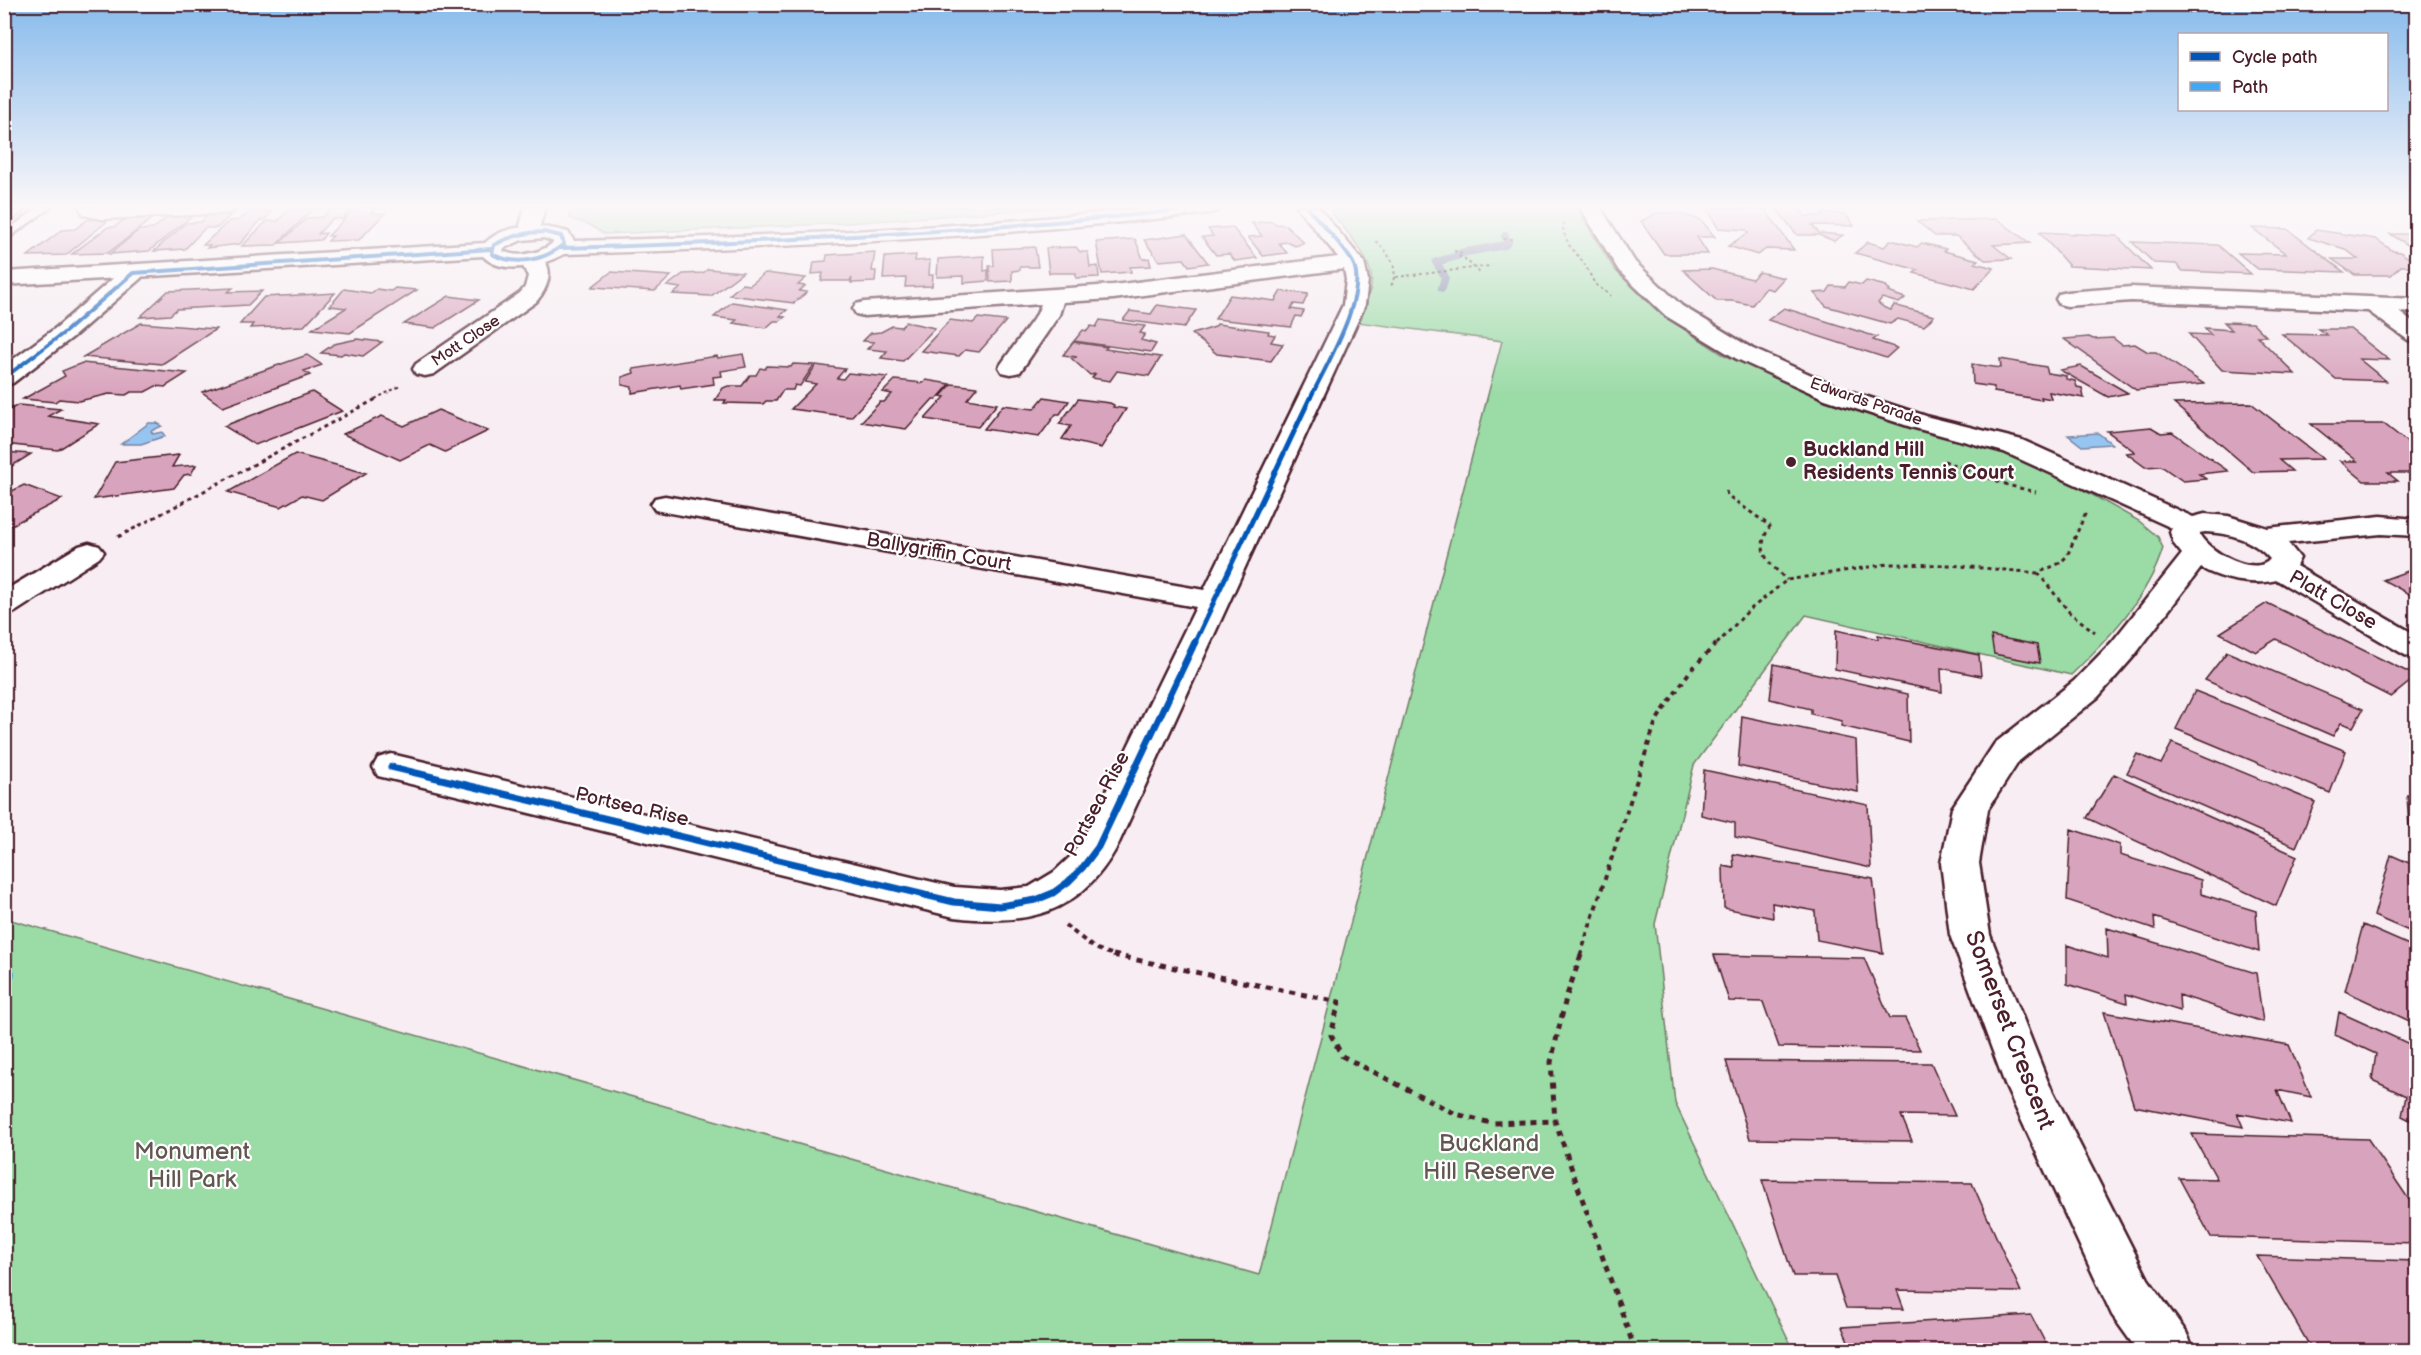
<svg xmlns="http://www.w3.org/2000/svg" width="2421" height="1355" viewBox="0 0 2421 1355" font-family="'Balsamiq Sans',sans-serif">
<rect width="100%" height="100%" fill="#f7edf2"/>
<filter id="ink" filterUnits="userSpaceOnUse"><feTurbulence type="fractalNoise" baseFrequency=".0167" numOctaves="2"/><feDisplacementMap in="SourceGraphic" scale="12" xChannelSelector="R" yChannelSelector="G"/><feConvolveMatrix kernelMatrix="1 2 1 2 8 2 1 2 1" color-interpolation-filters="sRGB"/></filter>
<g filter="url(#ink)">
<path fill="#9adba6" stroke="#727d68" stroke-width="1.5" d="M 571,207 L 1057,207 L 848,223 L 604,234 L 590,225 L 569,218 Z
M 1334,207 L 1576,207 L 1614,269 L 1658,312 L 1722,354 L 1802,389 L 1895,423 L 1992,449 L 2048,470 L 2139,521 L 2158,537 L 2163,548 C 2148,598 2107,640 2071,675 L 1806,615 L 1694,765 L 1655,924 L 1675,1103 L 1793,1350 L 5,1350 L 4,918 L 1259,1275 L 1502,341 L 1357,322 C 1362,311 1369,298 1371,287 C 1376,261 1347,233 1332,213 Z"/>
<path fill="#97c5f2" stroke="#7883a2" stroke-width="1.5" d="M 149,423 L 157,423 L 162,426 L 151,431 L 153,434 L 162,432 L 165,436 L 141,444 L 121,444 Z
M 2098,433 L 2112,444 L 2082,446 L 2068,435 Z"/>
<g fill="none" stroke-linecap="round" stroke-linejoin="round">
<path stroke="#7883a2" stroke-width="8" d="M 1442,288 L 1445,277 L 1436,262 L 1458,256 L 1461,253 L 1505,245 L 1508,242 L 1505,236"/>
</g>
<path fill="#d8a3bc" stroke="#4a1f2b" stroke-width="1.5" d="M 4,207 L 31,207 L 14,220 L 4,220 Z
M 353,207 L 342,219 L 332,219 L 318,234 L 326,233 L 321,240 L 280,243 L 307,218 L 323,217 L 331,208 Z
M 356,207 L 376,207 L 371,213 L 385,213 L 359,240 L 328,241 L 333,236 L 328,236 Z
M 1775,207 L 1799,208 L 1805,216 L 1824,216 L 1821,213 L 1846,214 L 1854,226 L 1812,225 L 1819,233 L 1843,235 L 1834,241 L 1819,235 L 1797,235 Z
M 1707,208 L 1765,209 L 1794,250 L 1766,249 L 1758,255 L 1728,246 L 1748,233 L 1746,230 L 1718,228 Z
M 313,209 L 276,245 L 242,246 L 267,221 L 278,221 L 288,210 Z
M 273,211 L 264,220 L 261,220 L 240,244 L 207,248 L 210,245 L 203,245 L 229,221 L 239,220 L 250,212 Z
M 233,213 L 217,228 L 205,228 L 185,249 L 154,251 L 186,223 L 201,222 L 209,214 Z
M 1657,213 L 1677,213 L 1701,220 L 1715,237 L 1697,237 L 1708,254 L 1664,254 L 1641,221 Z
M 193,215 L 149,251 L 110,254 L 139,230 L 153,229 L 169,216 Z
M 154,217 L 108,253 L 72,254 L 108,227 L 114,227 L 127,218 Z
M 110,219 L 66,255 L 28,256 L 62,230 L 75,229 L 87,220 Z
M 1997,219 L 2030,243 L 1993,245 L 2011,259 L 1985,260 L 1956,236 L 1935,236 L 1917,221 Z
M 1272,221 L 1276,224 L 1286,225 L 1304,243 L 1295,246 L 1287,242 L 1279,243 L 1287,253 L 1263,256 L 1248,237 L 1262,236 L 1252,223 Z
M 1232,227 L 1257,258 L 1235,261 L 1229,254 L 1216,255 L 1202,237 L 1213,236 L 1208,229 Z
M 2252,228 L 2287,229 L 2344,272 L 2258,269 L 2238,253 L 2286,254 Z
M 2316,230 L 2376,239 L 2393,251 L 2400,252 L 2416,263 L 2416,266 L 2401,266 L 2391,275 L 2355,275 L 2332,259 L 2358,259 L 2345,249 L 2308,238 Z
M 2039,232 L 2117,236 L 2151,270 L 2069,266 Z
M 1186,234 L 1208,263 L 1189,266 L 1184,259 L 1159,261 L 1144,240 Z
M 2390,234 L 2416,234 L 2416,250 Z
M 1135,239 L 1143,259 L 1149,258 L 1151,266 L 1130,267 L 1131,272 L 1102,274 L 1096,242 Z
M 1891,240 L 1917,247 L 1922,243 L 1946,249 L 1944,251 L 1978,260 L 1975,263 L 1994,268 L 1974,289 L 1914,273 L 1918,270 L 1855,253 L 1868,242 L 1884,247 Z
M 2132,242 L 2218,245 L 2251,274 L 2183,271 L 2176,264 L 2154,263 Z
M 1035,247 L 1038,267 L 1020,267 L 1020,270 L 1012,271 L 1012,281 L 990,282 L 989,266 L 994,266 L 993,249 Z
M 1076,247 L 1080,252 L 1088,252 L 1090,267 L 1098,266 L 1099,277 L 1076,278 L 1076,273 L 1049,273 L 1046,248 Z
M 875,252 L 872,271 L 876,271 L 875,282 L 851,283 L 852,278 L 850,281 L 821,281 L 823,273 L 812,274 L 814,262 L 826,261 L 827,255 Z
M 916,255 L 915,261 L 930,260 L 929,275 L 933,275 L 932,286 L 905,287 L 906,278 L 883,279 L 885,257 Z
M 984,256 L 984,271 L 988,270 L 988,281 L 964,283 L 964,276 L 937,277 L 938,259 Z
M 708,269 L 743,272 L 711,296 L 673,294 L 681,288 L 667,286 L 683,274 L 703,273 Z
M 1712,269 L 1752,279 L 1759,272 L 1784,278 L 1773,290 L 1766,288 L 1752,305 L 1732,301 L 1717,301 L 1683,270 Z
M 611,272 L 671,276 L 655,291 L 592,287 Z
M 765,273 L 806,278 L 798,285 L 805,286 L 799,291 L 807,292 L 794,303 L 729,295 L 742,284 L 750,285 Z
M 1866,281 L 1886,286 L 1890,291 L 1888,292 L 1905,298 L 1899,303 L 1882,298 L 1878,303 L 1885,308 L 1891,310 L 1894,305 L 1934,316 L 1924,326 L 1898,319 L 1890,324 L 1826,306 L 1814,293 L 1827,292 L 1831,286 L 1845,287 L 1849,282 L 1862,285 Z
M 233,288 L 228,292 L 262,291 L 248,305 L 177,309 L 170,315 L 140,317 L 168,291 Z
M 395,288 L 417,290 L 350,333 L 312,329 L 346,308 L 330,306 L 344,289 L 371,293 L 377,289 L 391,291 Z
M 1281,291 L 1308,294 L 1303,305 L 1294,304 L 1291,309 L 1304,311 L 1301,317 L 1296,316 L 1291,327 L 1215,319 L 1230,295 L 1275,301 Z
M 335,293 L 304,326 L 250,328 L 253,324 L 240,324 L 264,297 Z
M 449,296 L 479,300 L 435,328 L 404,324 Z
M 732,302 L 787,310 L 780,316 L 785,317 L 780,321 L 774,321 L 766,328 L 733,323 L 737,320 L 714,317 Z
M 1157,305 L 1196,310 L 1184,328 L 1123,320 L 1130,311 L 1151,314 Z
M 1784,308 L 1877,337 L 1873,340 L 1897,348 L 1886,358 L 1768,320 Z
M 978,318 L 1006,321 L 979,352 L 965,350 L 959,356 L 921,351 L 950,320 L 973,323 Z
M 1100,320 L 1145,326 L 1140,333 L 1145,334 L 1141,340 L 1156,344 L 1151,352 L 1074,341 L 1083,330 L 1087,331 L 1091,326 L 1096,327 Z
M 906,322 L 935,328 L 903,361 L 881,358 L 887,351 L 867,349 L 874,342 L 863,341 L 871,333 L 881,332 L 892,326 L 901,327 Z
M 2224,322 L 2253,323 L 2266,336 L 2257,336 L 2295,374 L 2222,370 L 2189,334 L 2211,335 L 2204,328 L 2232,330 Z
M 141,323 L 216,329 L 162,364 L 83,357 Z
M 1217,324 L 1269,331 L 1268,334 L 1275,335 L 1271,342 L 1283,344 L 1271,361 L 1217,354 L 1192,334 L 1215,327 Z
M 2318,329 L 2350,329 L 2389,360 L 2359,359 L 2386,381 L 2336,379 L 2282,334 L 2327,335 Z
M 2089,337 L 2093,339 L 2113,338 L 2122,345 L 2135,344 L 2148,352 L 2156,352 L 2204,384 L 2136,390 L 2064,339 Z
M 357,339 L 382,342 L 363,356 L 344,353 L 341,355 L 321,353 L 334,344 Z
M 1073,342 L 1107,347 L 1105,349 L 1161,357 L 1149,376 L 1117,371 L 1110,381 L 1092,378 L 1095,374 L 1090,375 L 1071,358 L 1077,357 L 1063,355 Z
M 743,354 L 746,367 L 721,371 L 722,376 L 713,377 L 714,384 L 681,389 L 680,385 L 632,393 L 632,387 L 622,385 L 622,377 L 634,373 L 633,369 L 717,356 L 718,358 Z
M 307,355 L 322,365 L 304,371 L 310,375 L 223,407 L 202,392 Z
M 2000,359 L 2046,367 L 2048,373 L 2066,376 L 2066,379 L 2075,381 L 2077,387 L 2082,388 L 2084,398 L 2049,392 L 2051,399 L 2041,397 L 2042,400 L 1994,392 L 1994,387 L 1973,384 L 1972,364 L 2001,368 Z
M 82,363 L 187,373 L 165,387 L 156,386 L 145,392 L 131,392 L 126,395 L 109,394 L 79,401 L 59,399 L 55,402 L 23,399 L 65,376 L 62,371 Z
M 793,364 L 814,365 L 800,386 L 795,385 L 793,390 L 783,390 L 776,401 L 766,401 L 763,404 L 724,403 L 726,400 L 715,400 L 723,388 L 728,386 L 742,386 L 750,375 L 756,375 L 760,368 L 765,369 L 767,366 L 791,367 Z
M 816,365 L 845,369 L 837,378 L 843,379 L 848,373 L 888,377 L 851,417 L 791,409 L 816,384 L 805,382 Z
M 2081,366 L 2128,393 L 2108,397 L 2060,370 Z
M 895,380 L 923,383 L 926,380 L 950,384 L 937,399 L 933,399 L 906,429 L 861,422 L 880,402 L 884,402 L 892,394 L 883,392 Z
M 952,384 L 977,387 L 967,399 L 997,404 L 978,427 L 925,419 L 945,397 L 941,396 Z
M 312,392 L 342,411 L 255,445 L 224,426 Z
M 1044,397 L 1069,401 L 1060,414 L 1056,414 L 1039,437 L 984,429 L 1003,405 L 1034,409 Z
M 1078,399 L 1110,403 L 1114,405 L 1113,407 L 1126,409 L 1101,448 L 1062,439 L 1071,426 L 1059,424 Z
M 2251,403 L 2323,459 L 2279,460 L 2292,471 L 2253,472 L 2174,404 Z
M 18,405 L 61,409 L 48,416 L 99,424 L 58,450 L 4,444 L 4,413 Z
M 438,410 L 488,431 L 445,452 L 430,445 L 400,460 L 343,434 L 382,416 L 404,426 Z
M 2311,424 L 2384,424 L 2416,449 L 2416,473 L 2388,473 L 2398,481 L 2364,481 L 2340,461 L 2357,461 Z
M 2151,427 L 2161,433 L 2172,432 L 2228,471 L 2199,474 L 2206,479 L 2183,481 L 2161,466 L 2145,467 L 2126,453 L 2135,452 L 2107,431 Z
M 4,452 L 31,454 L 4,471 Z
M 295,454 L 366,473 L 322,500 L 302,495 L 281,507 L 228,492 Z
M 179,455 L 172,467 L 196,465 L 191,474 L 184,475 L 174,488 L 94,499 L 115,462 Z
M 24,485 L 62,499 L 4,529 L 4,495 Z
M 2416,568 L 2416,598 L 2383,580 Z
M 2267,603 L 2416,676 L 2416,677 L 2391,697 L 2276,639 L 2256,652 L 2220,633 Z
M 1836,630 L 1878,639 L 1878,635 L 1979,655 L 1981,676 L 1941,668 L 1942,692 L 1835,669 Z
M 1991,636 L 2037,645 L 2040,663 L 1994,654 Z
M 2227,652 L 2363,709 L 2353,727 L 2341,723 L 2333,736 L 2205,680 Z
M 1774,664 L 1908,694 L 1909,742 L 1841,726 L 1842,721 L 1811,714 L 1811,709 L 1770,699 Z
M 2195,691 L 2346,751 L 2330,793 L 2176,729 Z
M 1742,716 L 1856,740 L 1858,792 L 1738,766 Z
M 2172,743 L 2315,802 L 2296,847 L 2127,773 L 2137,754 L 2161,764 Z
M 1704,770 L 1868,805 L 1871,868 L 1735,837 L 1735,823 L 1701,815 Z
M 2114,774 L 2297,856 L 2276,906 L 2087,818 Z
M 2407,795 L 2416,798 L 2416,830 L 2409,827 Z
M 2071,829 L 2120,845 L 2120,855 L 2201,880 L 2201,894 L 2256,911 L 2259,952 L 2154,917 L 2155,929 L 2067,900 Z
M 1733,854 L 1873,879 L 1883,953 L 1817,940 L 1815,911 L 1772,903 L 1773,918 L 1724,908 L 1723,866 L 1734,868 Z
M 2391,855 L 2416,866 L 2416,934 L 2374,916 Z
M 2363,925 L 2416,948 L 2416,1024 L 2345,991 Z
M 2107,928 L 2256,973 L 2263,1022 L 2179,995 L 2180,1011 L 2126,994 L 2127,1003 L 2067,984 L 2067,945 L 2108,958 Z
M 1714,955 L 1864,958 L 1890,1018 L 1905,1018 L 1920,1050 L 1779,1047 L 1763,1002 L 1729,1001 Z
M 2104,1012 L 2289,1045 L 2311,1097 L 2277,1090 L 2291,1123 L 2237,1113 L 2243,1127 L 2134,1106 Z
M 2339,1012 L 2416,1047 L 2416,1123 L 2402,1116 L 2406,1096 L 2372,1080 L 2376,1054 L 2335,1035 Z
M 1726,1061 L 1931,1063 L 1955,1116 L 1901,1115 L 1912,1141 L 1750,1139 Z
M 2192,1134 L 2368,1139 L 2416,1210 L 2416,1243 L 2211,1237 L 2179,1178 L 2217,1179 Z
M 1762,1180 L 1972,1183 L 2021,1292 L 1897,1290 L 1904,1309 L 1846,1308 L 1835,1276 L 1793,1276 Z
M 2257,1256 L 2416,1261 L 2416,1350 L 2312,1350 Z
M 2031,1315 L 2049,1350 L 1852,1350 L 1842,1327 Z"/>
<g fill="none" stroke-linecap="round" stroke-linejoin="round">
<g stroke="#4a1f2b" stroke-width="5">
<path id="service" d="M 39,207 L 51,207 L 4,241 L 4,233 Z"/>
</g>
<g stroke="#4a1f2b" stroke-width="5">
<path id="minor" d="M 79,207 L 237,207 L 234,211 L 227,213 L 102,219 L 84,215 Z
M 525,207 L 545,207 L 540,226 L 543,232 L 540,236 L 526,236 L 520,226 Z
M 1297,207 L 1318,207 L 1364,262 L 1368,280 L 1365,305 L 1117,847 C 1079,915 1027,926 954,917 L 378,776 L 373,767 L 378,758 L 391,754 L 954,887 L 1000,890 L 1029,887 L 1054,872 L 1070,857 L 1083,839 L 1196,607 L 665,512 L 655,510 L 651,504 L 655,498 L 665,496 L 1204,590 L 1343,305 L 1346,280 L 1344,269 L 1113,299 L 1063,302 L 1059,315 L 1020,372 L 1011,374 L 1002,372 L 999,367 L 1037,314 L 1041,304 L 864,316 L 856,314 L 853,309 L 856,304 L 864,302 L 1113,285 L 1338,257 Z
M 1580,207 L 1600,207 L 1635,262 L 1682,306 L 1753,349 L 1843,389 L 1929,417 L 2022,440 L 2193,517 L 2205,514 L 2228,516 L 2267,528 L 2381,516 L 2416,519 L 2416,536 L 2381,534 L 2288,543 L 2300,558 L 2296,566 L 2416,635 L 2416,658 L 2405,655 L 2277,580 C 2253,586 2223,580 2201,568 L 2134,656 L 2098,697 L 2019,761 L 1988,809 L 1979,863 L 1990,935 L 2048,1082 L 2148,1279 L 2186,1332 L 2194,1350 L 2137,1350 L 2112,1315 L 2006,1087 L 1950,935 L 1941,863 L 1952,808 L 1995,743 L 2074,681 L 2112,642 L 2182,554 L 2174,544 L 2170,532 L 2172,528 L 2004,452 L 1911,427 L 1825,399 L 1737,359 L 1666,316 L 1619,271 ZM 2205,532 C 2230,533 2253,539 2270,559 C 2256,578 2206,551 2199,533 Z
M 530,253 C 558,260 550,286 536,302 L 434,374 L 425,376 L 416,374 L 413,369 L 416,364 L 520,293 L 525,287 L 528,276 L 519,259 L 523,255 Z
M 133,267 L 141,268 L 144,273 L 141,278 L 73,337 L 13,383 L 4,385 L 4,366 L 57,327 L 125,268 Z
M 2131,287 L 2416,299 L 2416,313 L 2399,312 L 2416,325 L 2416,342 L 2408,340 L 2368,311 L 2131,301 L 2067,306 L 2059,304 L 2056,299 L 2059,294 L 2067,292 Z
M 89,543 L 99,546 L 104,552 L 99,558 L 15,612 L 4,614 L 4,591 L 79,546 Z"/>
</g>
<g stroke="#4a1f2b" stroke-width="5">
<path id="tertiary" d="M 1154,207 L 1220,207 L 1217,211 L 1210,213 C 995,237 780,248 564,254 C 543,266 502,276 483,256 L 4,285 L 4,272 L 485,243 C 506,222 543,225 568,232 L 574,241 C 768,236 962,229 1154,207 ZM 544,238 L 554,242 C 541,253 519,259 503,251 L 504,248 L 522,240 Z"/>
</g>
<path stroke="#4a1f2b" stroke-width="2" stroke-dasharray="3 3" stroke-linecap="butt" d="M 1564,222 L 1563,231 L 1569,245 L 1584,263 L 1595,284 L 1611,296
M 1503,239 L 1513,239
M 1376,241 C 1390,256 1401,268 1390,288
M 1454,251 L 1461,253 L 1458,256 L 1464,258 L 1481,274
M 1396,277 L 1490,266
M 375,399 L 400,386"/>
<path stroke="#4a1f2b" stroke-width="3" stroke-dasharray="4 4" stroke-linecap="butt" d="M 1944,461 L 2011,486 L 2036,492
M 1726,491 L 1727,495 L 1770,526 C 1754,552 1768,562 1787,580
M 118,537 L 378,398
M 2038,573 L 2070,613 L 2095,632
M 1717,644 L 1748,611 L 1787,580 L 1888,564 L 1949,565 L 2038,573 L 2060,563 L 2067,556 L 2086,512"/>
<path stroke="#4a1f2b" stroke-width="4" stroke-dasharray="5 5" stroke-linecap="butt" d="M 1065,925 L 1094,948 L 1117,956
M 1580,956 L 1656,721 L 1690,671 L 1718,642"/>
<path stroke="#4a1f2b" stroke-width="5" stroke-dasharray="6 6" stroke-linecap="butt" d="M 1113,955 L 1339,1002 L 1331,1035 L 1342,1056 L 1456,1114 L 1491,1123 L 1555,1121
M 1581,955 L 1566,998 L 1551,1062 L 1555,1121 L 1635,1350"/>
<use href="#service" fill="#fff" fill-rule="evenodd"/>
<use href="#minor" fill="#fff" fill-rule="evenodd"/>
<use href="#tertiary" fill="#fff" fill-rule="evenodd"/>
<path stroke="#3fa9f5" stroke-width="6" stroke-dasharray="13 6" stroke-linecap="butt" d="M 4,970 L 12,973 L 4,1006"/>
<g stroke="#fff" stroke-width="6">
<path id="cycleway-far2" d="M 1307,207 C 1321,224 1340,242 1352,261 C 1371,292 1324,369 1310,399
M 544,232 L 561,236 L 564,244 C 544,261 515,266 492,254 L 494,245 C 510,236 526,232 544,232 Z
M 560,248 C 777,242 994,231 1210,207
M 4,378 L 65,332 L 133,273 L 491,249"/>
</g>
<g stroke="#fff" stroke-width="8">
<path id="cycleway-far1" d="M 1194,644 L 1310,398"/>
</g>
<g stroke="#fff" stroke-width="10">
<path id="cycleway" d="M 391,767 L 954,902 L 1000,906 L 1036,900 L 1053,893 L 1068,882 L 1083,867 L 1098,847 L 1195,642"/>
</g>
<use href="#cycleway-far2" stroke="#0057b8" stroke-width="4"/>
<use href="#cycleway-far1" stroke="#0057b8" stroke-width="5"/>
<use href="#cycleway" stroke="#0057b8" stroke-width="7"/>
</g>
</g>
<linearGradient id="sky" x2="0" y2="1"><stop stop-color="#87bbec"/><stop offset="0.52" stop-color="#fbf7f9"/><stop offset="1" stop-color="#fbf7f9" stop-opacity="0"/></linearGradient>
<rect width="2421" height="397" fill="url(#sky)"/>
<circle fill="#4a1f2b" stroke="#fff" stroke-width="2" cx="1791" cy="462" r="6"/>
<g text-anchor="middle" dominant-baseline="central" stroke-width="4.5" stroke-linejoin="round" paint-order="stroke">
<g font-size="16" fill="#4a1f2b" stroke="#fff">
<text transform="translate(466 341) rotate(-34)">Mott Close</text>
<text transform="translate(1866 402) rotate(19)">Edwards Parade</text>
</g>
<g font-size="20" font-weight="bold" fill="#4a1f2b" stroke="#fff" text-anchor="start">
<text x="1803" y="450">Buckland Hill<tspan x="1803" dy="23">Residents Tennis Court</tspan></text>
</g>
<g font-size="20" fill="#4a1f2b" stroke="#fff">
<text transform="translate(939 552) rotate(10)">Ballygriffin Court</text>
<text transform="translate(2333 600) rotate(30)">Platt Close</text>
<text transform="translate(1097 804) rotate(-62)">Portsea Rise</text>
<text transform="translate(632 807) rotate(13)">Portsea Rise</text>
</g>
<g font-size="24" fill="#4a1f2b" stroke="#fff">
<text transform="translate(2010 1030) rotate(69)">Somerset Crescent</text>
</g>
<g font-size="24" fill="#625750" stroke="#fff">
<text x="1489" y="1143">Buckland<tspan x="1489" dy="28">Hill Reserve</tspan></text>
<text x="192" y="1151">Monument<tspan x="192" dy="28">Hill Park</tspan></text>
</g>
</g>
<rect width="2421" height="1355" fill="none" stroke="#fff" stroke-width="24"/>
<rect x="12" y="12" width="2397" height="1331" fill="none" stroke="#4a1f2b" stroke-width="2" filter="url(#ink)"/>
<rect x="2178" y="33" width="210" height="78" fill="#ffffff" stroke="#b7a5aa" stroke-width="1.5"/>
<rect x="2190" y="52" width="30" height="9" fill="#0057b8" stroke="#b7a5aa" stroke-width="1.5"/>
<text x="2232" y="63" font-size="18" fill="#4a1f2b">Cycle path</text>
<rect x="2190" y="82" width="30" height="9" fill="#3fa9f5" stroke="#b7a5aa" stroke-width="1.5"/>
<text x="2232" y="93" font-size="18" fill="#4a1f2b">Path</text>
</svg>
